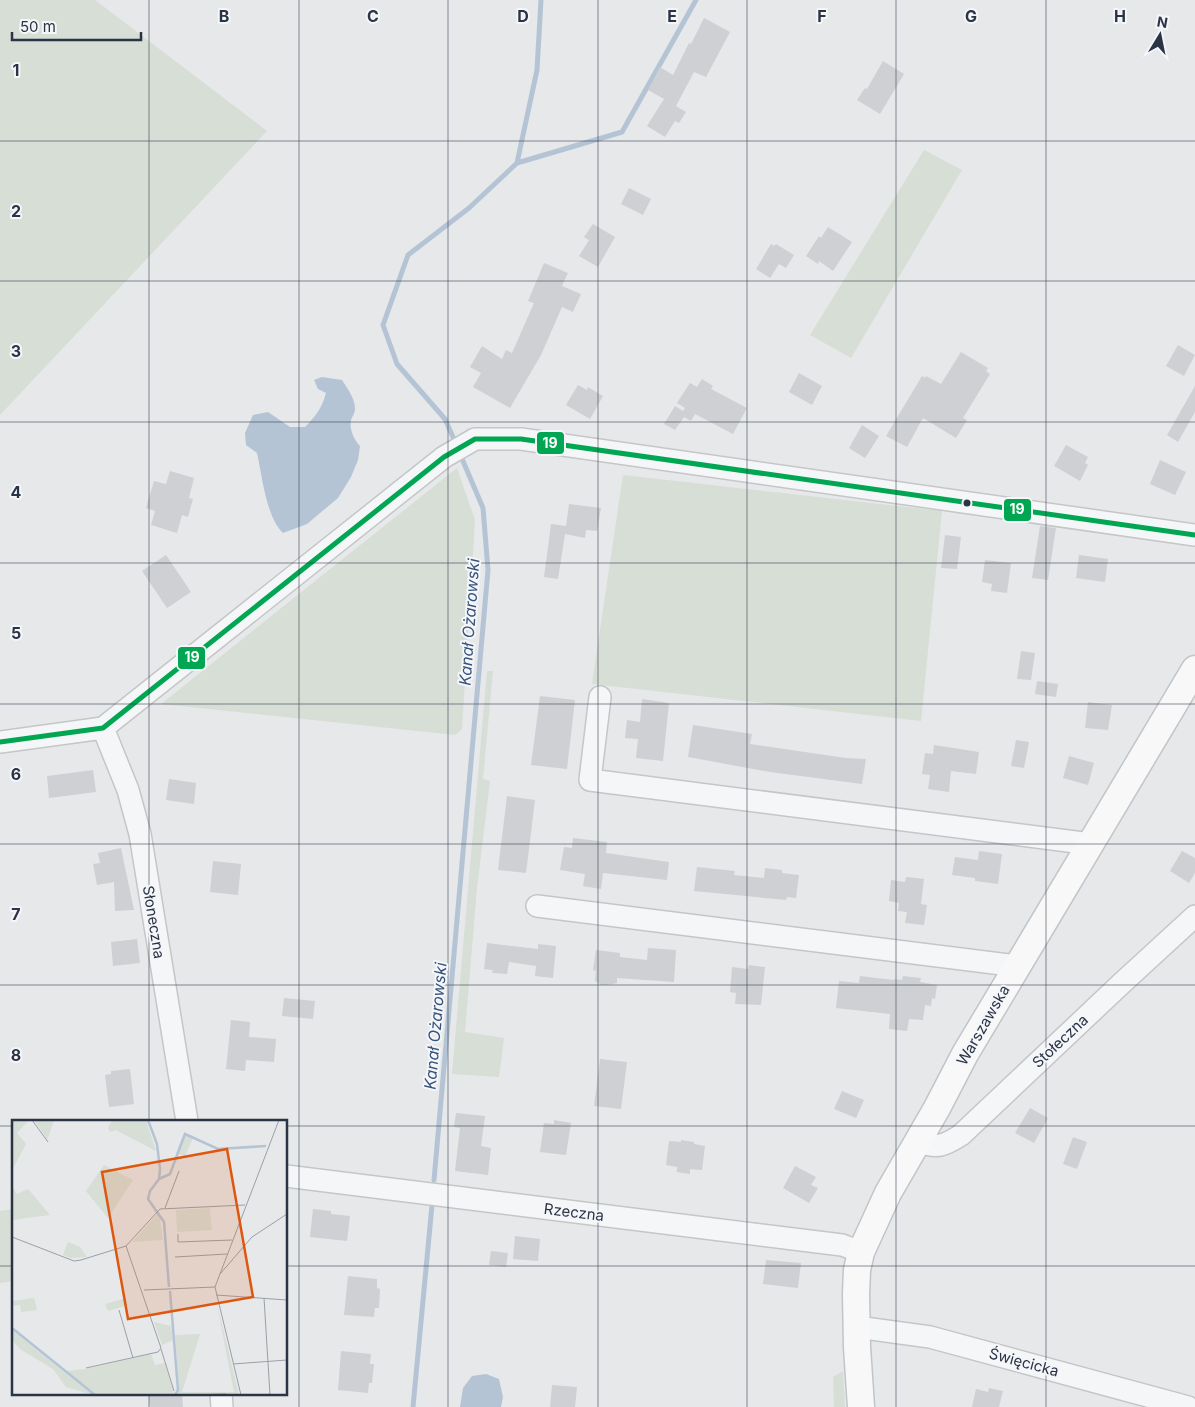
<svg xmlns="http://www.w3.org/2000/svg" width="1195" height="1407" viewBox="0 0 1195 1407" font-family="Inter,sans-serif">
<rect width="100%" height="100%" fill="#e6e8ea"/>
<path fill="#d6ded6" d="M 0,0 L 95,0 L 267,131 L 0,415 Z
M 924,150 L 962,170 L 851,358 L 810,335 Z
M 457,468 L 475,520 L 462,729 L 455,735 L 161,704 Z
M 623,475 L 942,511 L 921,721 L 592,684 Z
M 487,671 L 493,671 L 483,779 L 490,781 L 477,888 L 465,1032 L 504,1038 L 499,1077 L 452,1074 Z
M 14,1209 L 14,1281 L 0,1283 L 0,1211 Z
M 843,1371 L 845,1407 L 834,1407 L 833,1377 Z"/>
<path fill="#b4c4d5" d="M 322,377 L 342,380 C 348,389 355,399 355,409 C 355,413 352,417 351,420 C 349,429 354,440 360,446 L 358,460 L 351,477 L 338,498 L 307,524 L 283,533 C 266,517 262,475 257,453 L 246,445 L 245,433 L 253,415 L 268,412 L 290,427 L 305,427 C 315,417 322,408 326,393 L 318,389 L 314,380 Z
M 486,1374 L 499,1379 L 503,1397 L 501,1407 L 460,1407 L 463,1388 L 472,1376 Z"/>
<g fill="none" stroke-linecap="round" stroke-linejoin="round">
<path stroke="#b4c4d5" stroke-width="5" d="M 517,163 L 622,132 L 696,0
M 456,444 L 445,419 L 397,364 L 383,325 L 408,255 L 469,208 L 517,163 L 537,70 L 541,0
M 434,1180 L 488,570 L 483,508 L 460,454
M 413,1407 L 432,1205"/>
</g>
<path fill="#ced0d3" d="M 704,18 L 730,32 L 706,77 L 694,72 L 676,106 L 686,112 L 679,123 L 675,121 L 665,137 L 647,126 L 664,99 L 648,90 L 660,67 L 673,75 L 689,43 L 691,44 Z
M 883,61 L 904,74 L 880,114 L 857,100 L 865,88 L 867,89 Z
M 629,188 L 651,199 L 643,215 L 621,204 Z
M 593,224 L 615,237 L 598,267 L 579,256 L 589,240 L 584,237 Z
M 828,227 L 852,242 L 833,271 L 819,261 L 818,264 L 806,256 L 819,236 L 821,238 Z
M 771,244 L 774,246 L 776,244 L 794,255 L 786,268 L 779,264 L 770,278 L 756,269 Z
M 544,263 L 568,273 L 562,286 L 581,294 L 573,312 L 562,307 L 541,355 L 510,408 L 473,387 L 481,373 L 470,367 L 482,346 L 502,359 L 506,350 L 512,353 L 534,303 L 528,301 Z
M 1178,345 L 1195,355 L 1184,376 L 1166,366 Z
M 961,352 L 988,368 L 986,371 L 990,374 L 963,418 L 967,420 L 956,438 L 923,418 L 907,447 L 886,436 L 922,376 L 925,378 L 926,376 L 941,384 Z
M 799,373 L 822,386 L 812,405 L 789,392 Z
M 702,379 L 713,386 L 711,389 L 747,408 L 733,434 L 695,414 L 691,421 L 684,417 L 675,430 L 664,424 L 675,406 L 683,411 L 685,408 L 677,403 L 690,383 L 697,387 Z
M 578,385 L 587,390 L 588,387 L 603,396 L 590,419 L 566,405 Z
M 1195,386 L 1195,412 L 1178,442 L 1167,435 Z
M 862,425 L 879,436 L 865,458 L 849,448 Z
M 1066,445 L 1088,457 L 1085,463 L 1088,465 L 1080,481 L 1054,466 Z
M 1160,460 L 1186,472 L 1175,495 L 1150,484 Z
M 170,471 L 194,478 L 189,498 L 193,499 L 188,517 L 182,515 L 177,533 L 151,525 L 155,511 L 146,508 L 154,481 L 166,484 Z
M 569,504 L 601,508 L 597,531 L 586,530 L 585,538 L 565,534 L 558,579 L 544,577 L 551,524 L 566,526 Z
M 1040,526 L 1056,528 L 1048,580 L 1032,578 Z
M 945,535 L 961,537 L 957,569 L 941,568 Z
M 166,555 L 191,592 L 167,608 L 142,571 Z
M 1079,555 L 1108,559 L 1105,582 L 1076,578 Z
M 985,560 L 1011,563 L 1007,593 L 991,591 L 992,584 L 982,582 Z
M 1021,651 L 1035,653 L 1031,680 L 1017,679 Z
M 1037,681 L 1058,684 L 1056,697 L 1035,694 Z
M 540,696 L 575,700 L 567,769 L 531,765 Z
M 642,699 L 669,703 L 663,761 L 636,758 L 638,739 L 625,738 L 627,720 L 640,722 Z
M 1088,702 L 1112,705 L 1108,730 L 1085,728 Z
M 693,725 L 752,734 L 750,744 L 846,758 L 866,759 L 862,784 L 770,772 L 688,757 Z
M 1016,740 L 1029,742 L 1024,768 L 1011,766 Z
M 934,745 L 979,752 L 976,774 L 951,771 L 949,792 L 928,789 L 930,775 L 922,774 L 925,753 L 933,754 Z
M 1069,756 L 1094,763 L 1088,785 L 1063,778 Z
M 93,770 L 96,792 L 49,798 L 47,776 Z
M 169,779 L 196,783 L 194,804 L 166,800 Z
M 507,796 L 535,800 L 526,873 L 498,870 Z
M 573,838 L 607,842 L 606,853 L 669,862 L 667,880 L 603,873 L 601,889 L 583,886 L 585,874 L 560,870 L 564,847 L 572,848 Z
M 121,848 L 134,910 L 115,911 L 114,882 L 97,885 L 93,864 L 100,863 L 98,853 Z
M 979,851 L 1002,854 L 998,884 L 975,881 L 975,878 L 952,875 L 955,857 L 978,860 Z
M 1182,851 L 1195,858 L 1195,873 L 1189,883 L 1170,871 Z
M 213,861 L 241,864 L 238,895 L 210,892 Z
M 697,867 L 735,871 L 734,875 L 764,878 L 765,868 L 782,870 L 782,873 L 799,875 L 796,898 L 787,897 L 786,900 L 694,891 Z
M 906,877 L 924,879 L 921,904 L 927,905 L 924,925 L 905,923 L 907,912 L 898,911 L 899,903 L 889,901 L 891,880 L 905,882 Z
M 137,939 L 140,963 L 113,966 L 111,942 Z
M 487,943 L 538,949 L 538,944 L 556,946 L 553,978 L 535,976 L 536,966 L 509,962 L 507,974 L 492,973 L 493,970 L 484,969 Z
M 648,948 L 676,950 L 674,982 L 617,978 L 617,983 L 607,985 L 601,985 L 595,981 L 596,971 L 593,970 L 596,950 L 620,953 L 620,957 L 647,960 Z
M 749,965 L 765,967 L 761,1005 L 735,1004 L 736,993 L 730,992 L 732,967 L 748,969 Z
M 860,976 L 894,980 L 894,979 L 902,980 L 903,976 L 921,978 L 920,982 L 937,985 L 935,999 L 932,998 L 931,1006 L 925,1005 L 923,1020 L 909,1019 L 907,1031 L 889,1029 L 890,1014 L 836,1008 L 839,981 L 859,983 Z
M 284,998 L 315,1001 L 313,1019 L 282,1016 Z
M 231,1020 L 250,1022 L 249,1037 L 276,1039 L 274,1062 L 246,1060 L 245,1071 L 226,1069 Z
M 600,1059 L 627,1062 L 621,1109 L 594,1106 Z
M 130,1069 L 134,1104 L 109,1107 L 105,1075 L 111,1074 L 111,1071 Z
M 842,1091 L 864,1100 L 856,1118 L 834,1109 Z
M 1030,1108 L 1048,1118 L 1034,1143 L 1015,1133 Z
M 456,1113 L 485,1116 L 481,1146 L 491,1148 L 488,1175 L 455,1171 L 460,1128 L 454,1127 Z
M 554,1120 L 571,1123 L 566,1155 L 540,1152 L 544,1123 L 554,1124 Z
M 1073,1137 L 1087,1142 L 1077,1169 L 1063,1164 Z
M 681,1140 L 694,1142 L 694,1144 L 705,1146 L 702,1170 L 690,1169 L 690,1174 L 677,1172 L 677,1167 L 666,1165 L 669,1141 L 681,1142 Z
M 795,1166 L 816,1177 L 811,1185 L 818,1188 L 809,1203 L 783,1188 Z
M 313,1209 L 331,1211 L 331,1214 L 350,1216 L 347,1241 L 310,1237 Z
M 515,1236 L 540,1239 L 538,1261 L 513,1259 Z
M 491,1251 L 508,1253 L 506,1267 L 489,1265 Z
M 766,1260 L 801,1263 L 798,1288 L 763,1284 Z
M 348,1276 L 377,1279 L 377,1288 L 380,1289 L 379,1308 L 375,1308 L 374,1317 L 344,1315 Z
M 341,1351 L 371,1354 L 370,1364 L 374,1364 L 372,1383 L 369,1383 L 368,1393 L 338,1390 Z
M 552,1385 L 577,1387 L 575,1407 L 550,1407 Z
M 989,1388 L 1003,1391 L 999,1407 L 972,1407 L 976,1389 L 988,1392 Z
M 148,1393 L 182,1393 L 183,1407 L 150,1407 Z"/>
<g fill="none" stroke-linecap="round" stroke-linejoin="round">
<g stroke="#c4c6c8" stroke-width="24">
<path id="minor" d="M 600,697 L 590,780 L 1091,844
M 103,728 L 128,790 L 140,834 L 187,1121
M 0,742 L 103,728 L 444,457 L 475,439 L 521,439 L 1195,535
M 537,906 L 1018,966
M 917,1141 C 937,1149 944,1146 961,1135 L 1122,983 L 1195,916
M 286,1176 L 842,1245 L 861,1252
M 857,1327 L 930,1337 L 1188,1407
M 221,1393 L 222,1407"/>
</g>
<g stroke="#c2c5c8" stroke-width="29">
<path id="major" d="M 861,1407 L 857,1347 L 856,1294 L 857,1270 L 861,1252 L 888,1193 L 937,1108 L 965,1054 L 1195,669"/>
</g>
<use href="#minor" stroke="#f5f6f7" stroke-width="21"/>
<use href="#major" stroke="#f8f8f8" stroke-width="26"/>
<g stroke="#f4f6f9" stroke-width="9">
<path id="bus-1" d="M 0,742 L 103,728 L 444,457 L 475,439 L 521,439 L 1195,535"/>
</g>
<use href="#bus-1" stroke="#00a651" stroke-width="5"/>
</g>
<path fill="none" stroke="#2b3445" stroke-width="1" stroke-opacity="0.55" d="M 149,0 L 149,1121M 299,0 L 299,1407M 448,0 L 448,1407M 598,0 L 598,1407M 747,0 L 747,1407M 896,0 L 896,1407M 1046,0 L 1046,1407M 0,141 L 1195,141M 0,281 L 1195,281M 0,422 L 1195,422M 0,563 L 1195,563M 0,704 L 1195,704M 0,844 L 1195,844M 0,985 L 1195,985M 0,1126 L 14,1126M 286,1126 L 1195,1126M 0,1266 L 14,1266M 286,1266 L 1195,1266M 149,1393 L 149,1407"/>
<circle fill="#2b3445" stroke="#f4f6f9" stroke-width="2" cx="967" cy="503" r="4.5"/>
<g text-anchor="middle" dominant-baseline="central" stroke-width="4" stroke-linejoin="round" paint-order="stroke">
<g font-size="15" fill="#2b3445" stroke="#f4f6f9">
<text transform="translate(154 922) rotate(81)">Słoneczna</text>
<text transform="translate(983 1025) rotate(-60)">Warszawska</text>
<text transform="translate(1060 1041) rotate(-43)">Stołeczna</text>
<text transform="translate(574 1212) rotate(7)">Rzeczna</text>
<text transform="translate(1024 1362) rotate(15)">Święcicka</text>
</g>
<g font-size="16" font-style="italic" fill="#34527a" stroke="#f4f6f9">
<text transform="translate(469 622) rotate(-86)">Kanał Ożarowski</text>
<text transform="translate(435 1026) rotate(-85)">Kanał Ożarowski</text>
</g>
</g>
<g transform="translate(12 1120)">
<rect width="275" height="275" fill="#e6e8ea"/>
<path d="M 0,0 L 17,0 L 5,13 L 14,24 L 0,50 ZM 22,0 L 42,0 L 36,18 L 35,19 ZM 100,0 L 134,0 L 144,31 L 104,10 L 98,12 L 96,8 ZM 172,13 L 182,16 L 173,36 L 164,33 ZM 92,45 L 121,60 L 96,98 L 74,71 ZM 1,68 L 5,74 L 16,69 L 38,95 L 0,100 ZM 198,88 L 200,110 L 165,112 L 164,90 ZM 147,92 L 151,120 L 120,122 ZM 56,122 L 68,127 L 75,137 L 58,138 L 51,135 ZM 22,178 L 25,190 L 9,192 L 8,185 L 0,186 L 0,181 ZM 114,178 L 116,185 L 96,191 L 93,184 ZM 204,180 L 227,275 L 164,275 L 167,268 L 163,215 L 188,214 L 170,272 L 222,272 ZM 142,202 L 159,206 L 161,220 L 150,225 ZM 0,210 L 48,249 L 81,275 L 54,267 L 41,249 L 8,229 L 0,220 ZM 139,234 L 143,245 L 153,243 L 162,274 L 85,275 L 54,251 L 74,249 Z" fill="#d6ded6"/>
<path fill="none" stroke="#b4c4d5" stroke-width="2.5" d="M 136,0 L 145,24 L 148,49 L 147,59 L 138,71 L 136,79 L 152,102 L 157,167M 147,59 L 158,54 L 173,14 L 206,29 L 254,26M 158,171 L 166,270 L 163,275M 0,208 L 83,275"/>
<path fill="none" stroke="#9ba0a8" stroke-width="1" d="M 20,0 L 36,22M 153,88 L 167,51M 166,114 L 166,122 L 220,120M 0,117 L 62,141 L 69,140 L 114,126 L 148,89 L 233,85M 163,137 L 215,134M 208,154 L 240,117 L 275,94M 132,170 L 203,167M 204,175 L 275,180M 252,178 L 258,275M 107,190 L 121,238M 149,229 L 162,271M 221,244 L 275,240M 74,248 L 146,232 L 149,228 L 114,126M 180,275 L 214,274M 229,275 L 203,167 L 267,0"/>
<path fill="#df570f" fill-opacity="0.15" stroke="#df570f" stroke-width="2.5" d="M 215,29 L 241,177 L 116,199 L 90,52 Z"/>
<rect width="275" height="275" fill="none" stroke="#2b3445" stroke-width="2.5"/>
</g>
<g font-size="16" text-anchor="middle" font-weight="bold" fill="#2b3445" stroke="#f4f6f9" stroke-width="4" stroke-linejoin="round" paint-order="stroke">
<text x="224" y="22">B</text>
<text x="373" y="22">C</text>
<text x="523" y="22">D</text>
<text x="672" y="22">E</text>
<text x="822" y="22">F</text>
<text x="971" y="22">G</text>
<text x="1120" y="22">H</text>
<text x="16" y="76">1</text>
<text x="16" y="217">2</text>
<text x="16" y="357">3</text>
<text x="16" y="498">4</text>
<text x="16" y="639">5</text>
<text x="16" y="780">6</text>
<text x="16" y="920">7</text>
<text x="16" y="1061">8</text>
</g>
<g stroke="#f4f6f9" stroke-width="2">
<rect x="536" y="431" width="29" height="24" rx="5" fill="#00a651"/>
<rect x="1003" y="498" width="29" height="24" rx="5" fill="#00a651"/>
<rect x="177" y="646" width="29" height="24" rx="5" fill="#00a651"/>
</g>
<g font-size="14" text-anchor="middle" font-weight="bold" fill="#fff">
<text x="550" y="448">19</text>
<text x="1017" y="514">19</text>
<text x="192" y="662">19</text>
</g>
<g transform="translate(1160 35) rotate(10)" stroke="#f4f6f9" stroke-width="4" paint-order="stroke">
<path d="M0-4L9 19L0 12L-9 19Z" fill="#2b3445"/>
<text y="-8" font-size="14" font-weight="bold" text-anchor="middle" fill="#2b3445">N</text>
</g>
<path d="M12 32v8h129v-8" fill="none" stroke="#2b3445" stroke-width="2.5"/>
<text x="20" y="32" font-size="15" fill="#2b3445" stroke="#f4f6f9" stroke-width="4" paint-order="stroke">50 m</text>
</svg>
